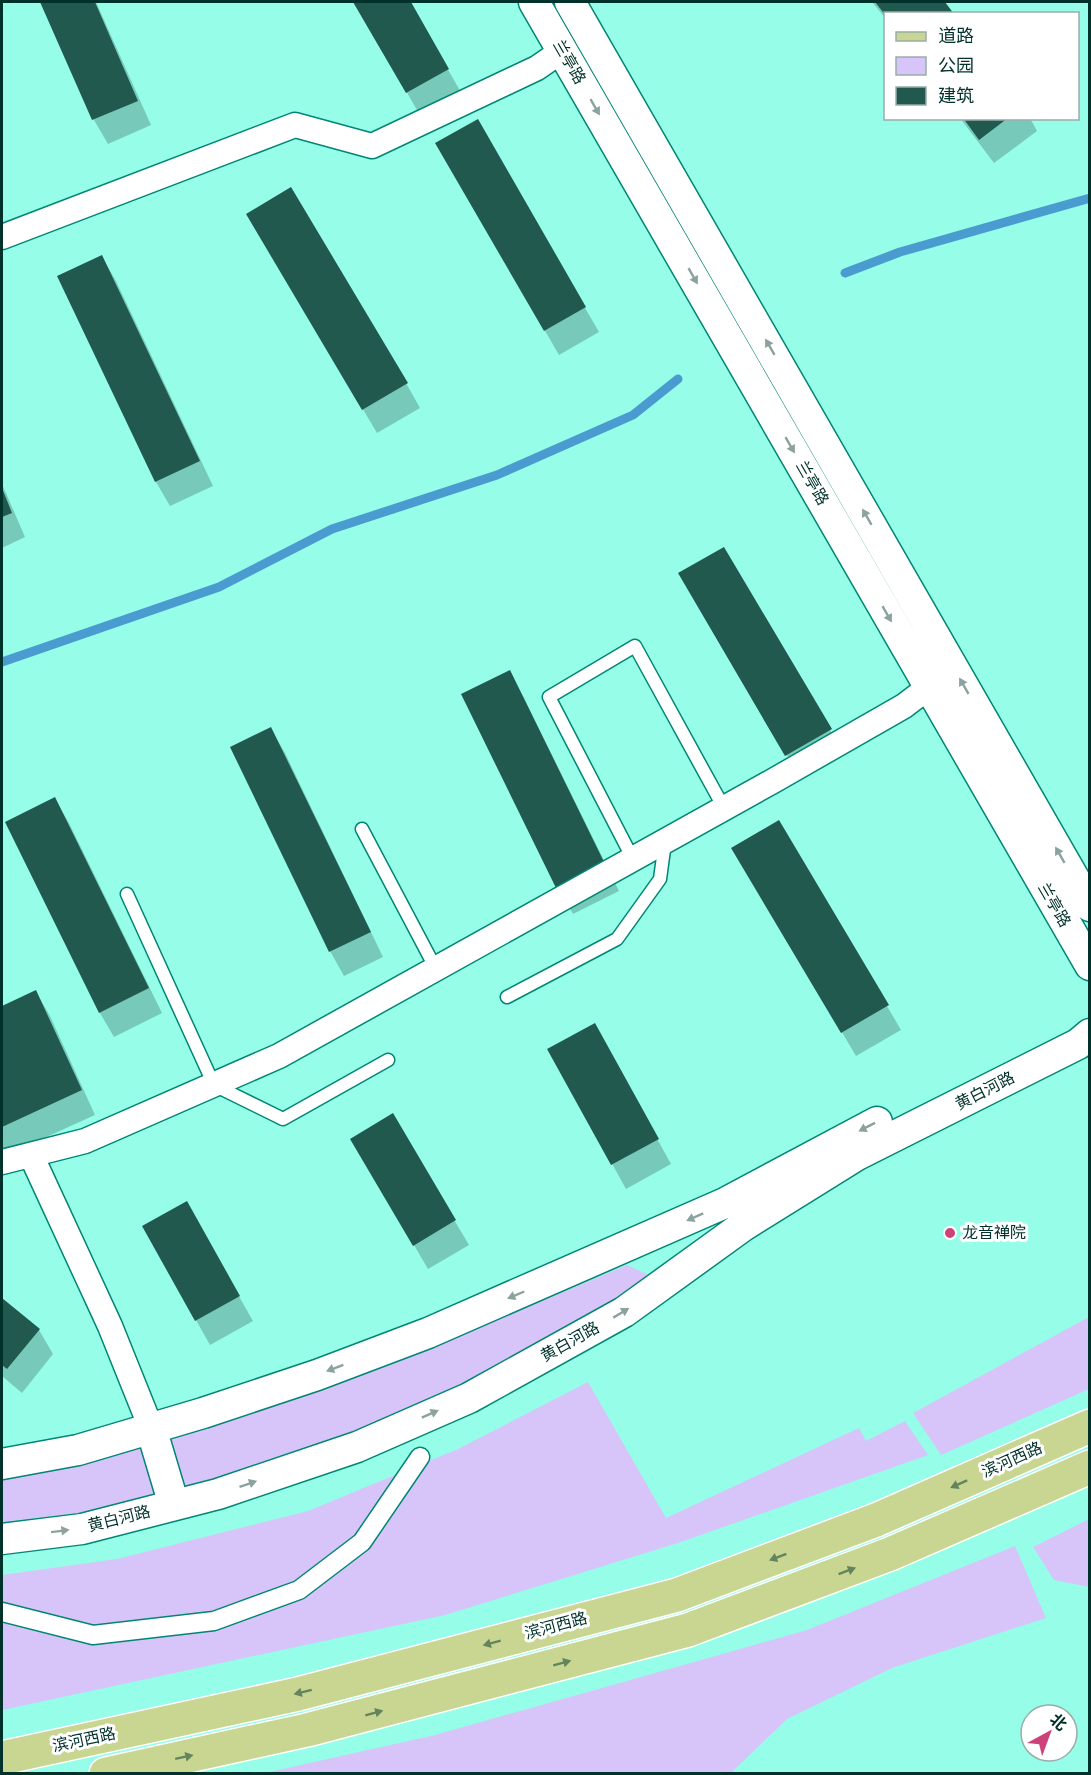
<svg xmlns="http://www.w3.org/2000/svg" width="1091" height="1775" viewBox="0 0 1091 1775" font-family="'Source Sans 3','Noto Sans SC',sans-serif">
<rect width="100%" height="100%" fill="#95fde8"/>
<path fill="#d7c5fa" d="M 627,1265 L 653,1277 L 589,1320 L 388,1424 L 238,1478 L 102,1510 L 2,1522 L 2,1475 L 174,1435 L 393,1364 Z
M 1089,1317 L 1089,1389 L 941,1455 L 913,1413 Z
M 588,1382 L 666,1518 L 859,1428 L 866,1441 L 905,1421 L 928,1455 L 681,1542 L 445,1615 L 2,1710 L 2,1575 L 117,1559 L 308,1511 L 458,1449 Z
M 1089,1519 L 1089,1587 L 1054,1580 L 1033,1547 Z
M 1015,1546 L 1046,1618 L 892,1668 L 787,1719 L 731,1773 L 265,1773 L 435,1735 L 807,1630 Z"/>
<path fill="#0003" d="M 42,2 L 96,2 L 151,125 L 108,144 L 94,120 Z
M 355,2 L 409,2 L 462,94 L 421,117 Z
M 872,2 L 943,2 L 952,14 L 886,14 L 886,19 Z
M 960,118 L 1030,118 L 1037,131 L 994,163 Z
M 477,121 L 599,332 L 559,355 L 437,144 Z
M 248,215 L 406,383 L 420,408 L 377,433 Z
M 102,257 L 116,281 L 213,486 L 170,506 L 156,482 L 59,277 Z
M 2,484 L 25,537 L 2,548 Z
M 723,549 L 844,754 L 801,779 L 680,574 Z
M 509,672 L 523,696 L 619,891 L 573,914 L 559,889 Z
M 271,729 L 285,753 L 383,957 L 344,976 L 330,951 Z
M 55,799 L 69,823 L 162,1013 L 114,1037 L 100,1013 L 7,822 Z
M 779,822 L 901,1030 L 856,1056 L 733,848 Z
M 36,992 L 50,1016 L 95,1115 L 2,1157 L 2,1008 Z
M 549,1050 L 608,1050 L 671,1164 L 626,1189 Z
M 392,1115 L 469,1245 L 428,1269 L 352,1139 Z
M 186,1203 L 253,1321 L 210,1345 L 144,1227 Z
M 2,1300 L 39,1330 L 53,1354 L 22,1393 L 2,1376 Z"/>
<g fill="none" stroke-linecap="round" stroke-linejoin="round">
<path stroke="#4a9bcf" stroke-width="9" d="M 845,273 L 900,252 L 1090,198
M 2,662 L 219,587 L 332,529 L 497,475 L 633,415 L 678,379"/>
</g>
<path fill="#21594f" d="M 40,2 L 95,2 L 138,101 L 92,120 Z
M 353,2 L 411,2 L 449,69 L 406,93 Z
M 875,2 L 945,2 L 954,14 L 886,14 L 886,16 Z
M 963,118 L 1008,118 L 979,140 Z
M 478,119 L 586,307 L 544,331 L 435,143 Z
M 291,187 L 408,383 L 362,410 L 246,214 Z
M 102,255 L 200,461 L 155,482 L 57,276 Z
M 2,488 L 12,513 L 2,517 Z
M 724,547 L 832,729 L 785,756 L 678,573 Z
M 510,670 L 606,866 L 557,890 L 461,694 Z
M 271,727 L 371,932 L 329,952 L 230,747 Z
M 55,797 L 149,988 L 99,1013 L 5,822 Z
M 779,820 L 889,1005 L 841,1033 L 731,848 Z
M 36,990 L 82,1090 L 2,1127 L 2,1006 Z
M 595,1023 L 659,1139 L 611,1165 L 547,1049 Z
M 393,1113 L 456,1220 L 413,1246 L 350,1139 Z
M 187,1201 L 240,1296 L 195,1321 L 142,1226 Z
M 2,1298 L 40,1329 L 7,1369 L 2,1365 Z"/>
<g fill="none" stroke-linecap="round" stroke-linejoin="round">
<g stroke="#008675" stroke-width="15">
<path id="service" d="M 362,829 L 436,969
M 633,859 L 549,697 L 635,646 L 724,808
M 127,894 L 214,1085 L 283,1119 L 388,1060
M 507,997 L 617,939 L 660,879 L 665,842"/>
</g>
<g stroke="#008675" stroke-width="21">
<path id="pedestrian" d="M 2,1612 L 93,1635 L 214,1621 L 299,1590 L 362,1542 L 420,1457"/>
</g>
<g stroke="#008675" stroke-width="27">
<path id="minor" d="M 2,237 L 295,125 L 372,146 L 537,68 L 563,50
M 31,1155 L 110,1326 L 151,1428
M 2,1162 L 85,1141 L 279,1056 L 773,781 L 904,706 L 929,687"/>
</g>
<g stroke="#008675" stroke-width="33">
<path id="tertiary" d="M 534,2 L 1090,965
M 570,2 L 1090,906
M 151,1428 L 174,1505
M 2,1464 L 78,1450 L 203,1413 L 317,1375 L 428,1333 L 725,1203 L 877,1122
M 2,1539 L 82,1529 L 218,1494 L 357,1447 L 469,1398 L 624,1312 L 743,1226 L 857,1155 L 1078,1044 L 1090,1034"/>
</g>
<g stroke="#fff" stroke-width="36">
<path id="primary" d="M 2,1758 L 298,1694 L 677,1595 L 876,1520 L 1090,1426
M 106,1774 L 307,1730 L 688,1630 L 890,1554 L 1090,1467"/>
</g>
<use href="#service" stroke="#fff" stroke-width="12"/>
<use href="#pedestrian" stroke="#fff" stroke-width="18"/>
<use href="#minor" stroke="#fff" stroke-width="24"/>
<use href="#tertiary" stroke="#fff" stroke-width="30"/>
<use href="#primary" stroke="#c8d691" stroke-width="33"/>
</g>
<defs><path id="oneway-solid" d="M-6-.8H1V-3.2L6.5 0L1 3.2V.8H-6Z" transform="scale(1.5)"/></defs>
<g fill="#8ca29f">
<use href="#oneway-solid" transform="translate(595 107) rotate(60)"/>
<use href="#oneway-solid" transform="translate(693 276) rotate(60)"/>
<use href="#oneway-solid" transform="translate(770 347) rotate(-120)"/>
<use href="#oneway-solid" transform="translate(790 445) rotate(60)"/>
<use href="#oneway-solid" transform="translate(867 517) rotate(-120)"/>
<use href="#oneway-solid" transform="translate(887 614) rotate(60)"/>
<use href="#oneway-solid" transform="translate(964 686) rotate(-120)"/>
<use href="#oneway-solid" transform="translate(1060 855) rotate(-120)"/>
<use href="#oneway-solid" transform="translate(867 1127) rotate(153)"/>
<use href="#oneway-solid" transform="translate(695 1217) rotate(156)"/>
<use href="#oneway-solid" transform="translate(516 1295) rotate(157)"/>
<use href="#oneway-solid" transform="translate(621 1313) rotate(-31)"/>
<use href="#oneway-solid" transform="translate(335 1368) rotate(159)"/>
<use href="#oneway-solid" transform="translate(430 1414) rotate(-24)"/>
<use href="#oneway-solid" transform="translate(248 1484) rotate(-19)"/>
<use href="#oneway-solid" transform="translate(60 1531) rotate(-7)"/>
</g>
<g fill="#64845e">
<use href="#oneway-solid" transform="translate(959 1484) rotate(156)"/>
<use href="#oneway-solid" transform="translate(778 1557) rotate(159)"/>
<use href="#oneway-solid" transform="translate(847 1571) rotate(-21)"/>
<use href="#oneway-solid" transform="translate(492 1643) rotate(165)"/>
<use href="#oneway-solid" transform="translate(562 1663) rotate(-15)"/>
<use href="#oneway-solid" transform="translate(303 1692) rotate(166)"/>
<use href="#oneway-solid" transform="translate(374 1713) rotate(-15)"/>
<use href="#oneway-solid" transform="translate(184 1757) rotate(-12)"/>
</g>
<circle fill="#cd427a" stroke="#fff" stroke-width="2" cx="950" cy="1233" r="6"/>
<g text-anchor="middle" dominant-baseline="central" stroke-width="6" stroke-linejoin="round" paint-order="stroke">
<g font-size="16" fill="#00312a" stroke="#fff">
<text transform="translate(569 62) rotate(60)">兰亭路</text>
<text transform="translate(812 483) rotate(60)">兰亭路</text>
<text transform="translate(1054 905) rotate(60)">兰亭路</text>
<text transform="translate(985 1091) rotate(-27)">黄白河路</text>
<text transform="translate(570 1342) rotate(-29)">黄白河路</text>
<text transform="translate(1012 1460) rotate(-24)">滨河西路</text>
<text transform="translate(119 1519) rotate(-14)">黄白河路</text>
<text transform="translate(556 1626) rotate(-15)">滨河西路</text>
<text transform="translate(84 1740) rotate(-12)">滨河西路</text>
</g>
<g font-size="16" fill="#00312a" stroke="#fff" text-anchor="start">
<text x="962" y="1233">龙音禅院</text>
</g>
</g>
<rect width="1091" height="1775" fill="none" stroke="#00312a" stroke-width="6"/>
<rect x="884" y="12" width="195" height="108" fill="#ffffff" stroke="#99adaa" stroke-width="1.5"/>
<rect x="896" y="32" width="30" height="9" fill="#c8d691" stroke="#99adaa" stroke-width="1.5"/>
<text x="938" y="42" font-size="18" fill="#00312a">道路</text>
<rect x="896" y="57" width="30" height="18" fill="#d7c5fa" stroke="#99adaa" stroke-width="1.5"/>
<text x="938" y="72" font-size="18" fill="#00312a">公园</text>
<rect x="896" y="87" width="30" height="18" fill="#21594f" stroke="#99adaa" stroke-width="1.5"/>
<text x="938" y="102" font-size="18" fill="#00312a">建筑</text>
<g transform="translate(1049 1733) rotate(41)"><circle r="28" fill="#ffffff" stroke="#99adaa" stroke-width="1.5"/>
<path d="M0-4.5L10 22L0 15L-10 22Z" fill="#cd427a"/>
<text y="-9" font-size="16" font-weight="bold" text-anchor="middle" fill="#00312a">北</text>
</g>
</svg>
